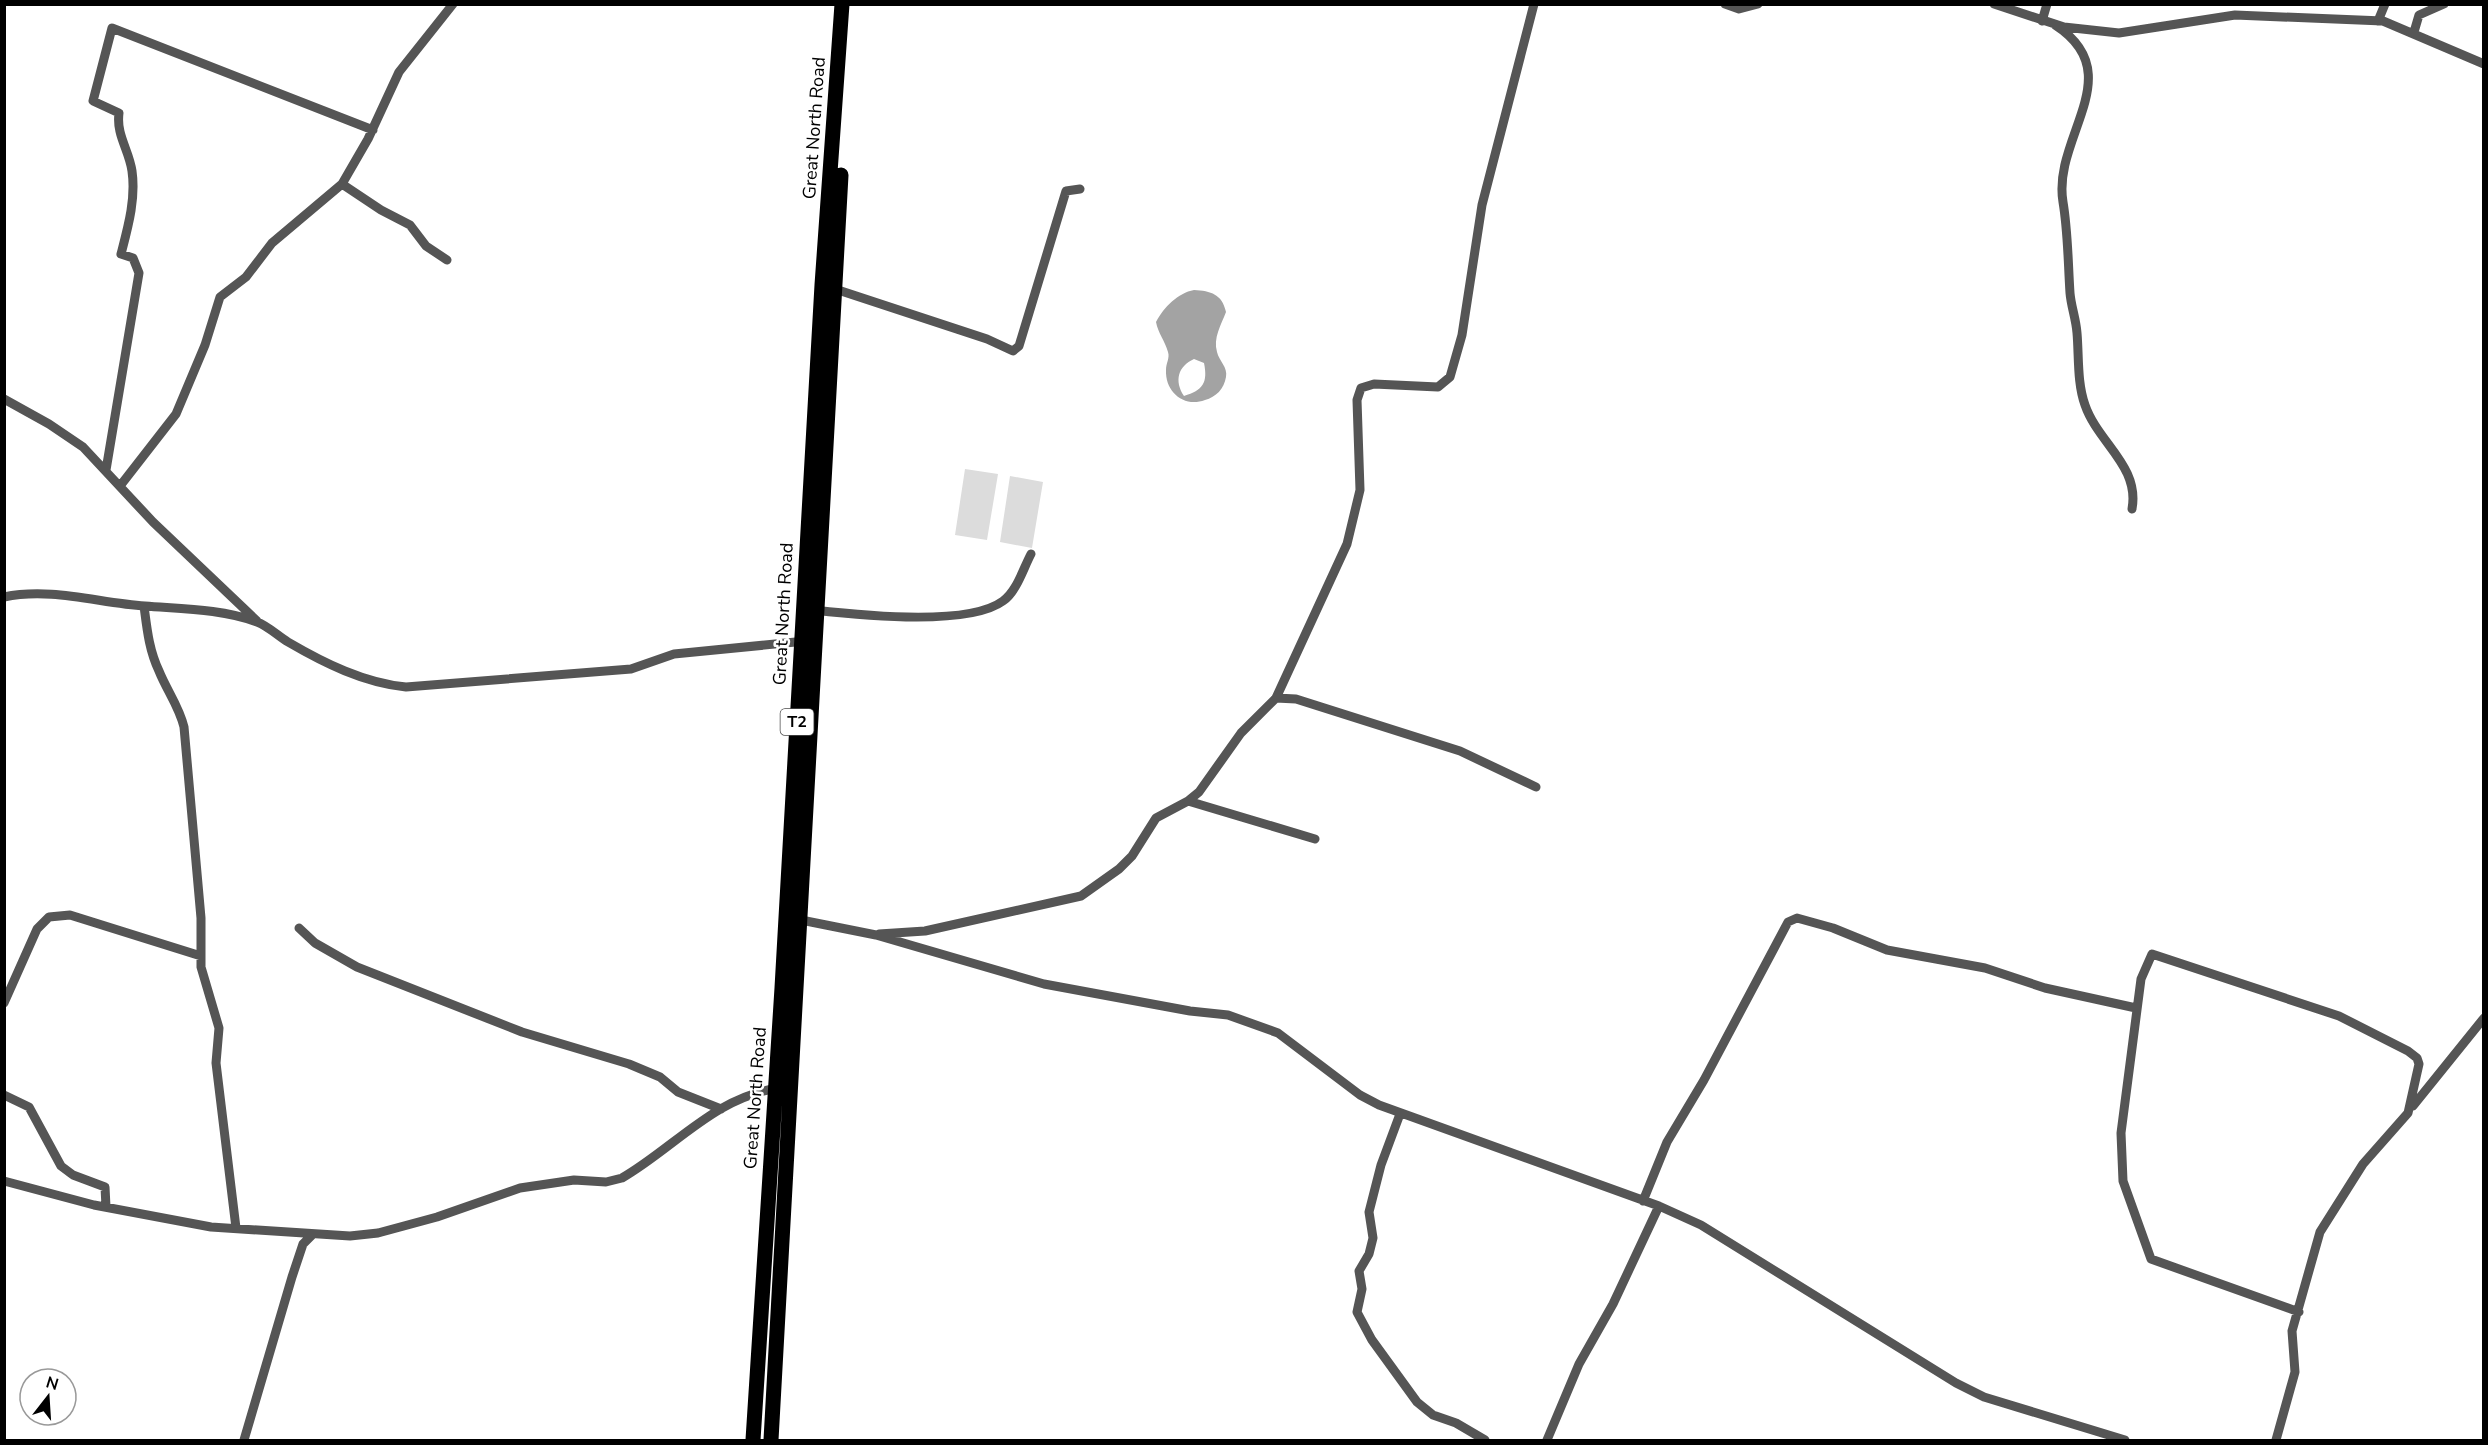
<svg xmlns="http://www.w3.org/2000/svg" width="2488" height="1445" viewBox="0 0 2488 1445" font-family="'Nunito Sans',sans-serif">
<rect width="100%" height="100%" fill="#fff"/>
<path fill="#dcdcdc" d="M 965,469 L 998,474 L 987,540 L 955,535 Z
M 1010,476 L 1043,482 L 1032,548 L 1000,542 Z"/>
<path fill="#a3a3a3" fill-rule="evenodd" d="M 1194,290 C 1211,291 1222,294 1226,312 C 1221,325 1213,338 1217,352 C 1219,361 1228,367 1226,377 C 1224,389 1216,397 1205,400 C 1184,408 1165,392 1166,370 C 1166,363 1170,358 1168,352 C 1165,341 1158,333 1156,322 C 1164,307 1178,293 1194,290 ZM 1194,359 L 1204,363 C 1208,383 1203,390 1184,396 C 1174,381 1178,366 1194,359 Z"/>
<g fill="none" stroke-linecap="round" stroke-linejoin="round">
<path stroke="#555" stroke-width="9" d="M 1725,4 L 1739,9 L 1758,4
M 1994,4 L 2064,27 L 2119,33 L 2235,15 L 2383,21 L 2484,64
M 2042,21 L 2047,4
M 2378,21 L 2385,4
M 2055,25 C 2131,74 2052,137 2063,202 C 2068,232 2068,262 2070,293 C 2071,306 2076,319 2077,333 C 2079,356 2077,383 2085,405 C 2098,443 2140,466 2132,509
M 2414,32 L 2419,15 L 2444,4
M 342,184 L 381,210 L 410,225 L 426,246 L 447,260
M 832,288 L 987,339 L 1013,351 L 1019,346 L 1066,191 L 1080,189
M 4,399 L 49,424 L 83,447 L 153,522 L 257,621
M 106,470 L 139,273 L 133,258 L 121,254 C 128,227 136,199 132,171 C 129,150 116,135 119,113 L 93,101 L 112,28 L 373,130
M 120,486 L 176,414 L 205,345 L 220,297 L 246,277 L 272,243 L 342,184 L 368,139 L 399,72 L 453,4
M 4,597 C 51,587 99,603 145,606 C 182,609 222,609 257,622 C 268,626 278,636 288,642 C 324,663 364,683 406,687 L 631,669 L 674,654 L 806,641
M 144,606 C 147,629 149,650 159,671 C 167,691 179,706 184,727 L 201,918 L 201,967 L 219,1028 L 216,1063 L 236,1228
M 814,610 C 857,615 968,627 1003,601 C 1017,591 1023,569 1031,554
M 1276,698 L 1296,699 L 1460,751 L 1536,787
M 1188,801 L 1315,839
M 796,919 L 876,935 L 1044,984 L 1190,1011 L 1228,1015 L 1278,1033 L 1360,1095 L 1379,1105 L 1659,1206 L 1701,1225 L 1956,1383 L 1984,1397 L 2125,1440
M 299,928 L 315,943 L 357,967 L 522,1032 L 629,1064 L 660,1077 L 678,1092 L 721,1109
M 879,934 L 925,931 L 1081,896 L 1119,869 L 1132,856 L 1156,818 L 1188,801 L 1199,792 L 1241,733 L 1276,698 L 1347,544 L 1360,490 L 1357,400 L 1361,388 L 1374,384 L 1438,387 L 1450,377 L 1462,335 L 1482,205 L 1534,4
M 4,1003 L 37,929 L 49,917 L 70,915 L 201,956
M 4,1095 L 29,1107 L 61,1166 L 73,1175 L 105,1187 L 106,1207
M 2413,1106 L 2484,1018
M 1400,1114 L 1381,1165 L 1369,1212 L 1373,1238 L 1369,1254 L 1359,1271 L 1362,1289 L 1357,1312 L 1372,1340 L 1417,1402 L 1433,1415 L 1456,1423 L 1485,1440
M 4,1181 L 94,1205 L 211,1227 L 350,1236 L 378,1233 L 437,1217 L 520,1188 L 574,1180 L 606,1182 L 622,1178 C 674,1148 716,1096 779,1088
M 1643,1201 L 1667,1142 L 1704,1080 L 1788,922 L 1797,918 L 1833,928 L 1887,950 L 1985,968 L 2045,988 L 2136,1008
M 244,1440 L 292,1277 L 303,1244 L 312,1235
M 1547,1440 L 1579,1364 L 1613,1304 L 1659,1206
M 2276,1440 L 2295,1372 L 2292,1331 L 2320,1232 L 2363,1164 L 2408,1113 L 2419,1064 L 2417,1058 L 2408,1051 L 2339,1016 L 2152,954 L 2141,979 L 2121,1133 L 2123,1181 L 2151,1259 L 2299,1312"/>
<path stroke="#000" stroke-width="15" d="M 753,1440 L 782,988 L 822,285 L 842,4
M 771,1440 L 841,175"/>
</g>
<g text-anchor="middle" dominant-baseline="central" stroke-width="5" stroke-linejoin="round" paint-order="stroke">
<rect fill="#fff" stroke="#4c4c4c" stroke-width="1.5" x="780.5" y="709" width="33" height="26" rx="4.5"/>
<g font-size="16" font-weight="bold" fill="#000">
<text x="797" y="722">T2</text>
</g>
<g font-size="18" fill="#000" stroke="#fff">
<text transform="translate(814 128) rotate(-86)">Great North Road</text>
<text transform="translate(783 614) rotate(-87)">Great North Road</text>
<text transform="translate(755 1098) rotate(-86)">Great North Road</text>
</g>
</g>
<rect width="2488" height="1445" fill="none" stroke="#000000" stroke-width="12"/>
<g transform="translate(48 1397) rotate(17)"><circle r="28" fill="#ffffff" stroke="#999999" stroke-width="1.5"/>
<path d="M0-4.5L10 22L0 15L-10 22Z" fill="#000000"/>
<text y="-9" font-size="16" font-weight="bold" text-anchor="middle" fill="#000000">N</text>
</g>
</svg>
